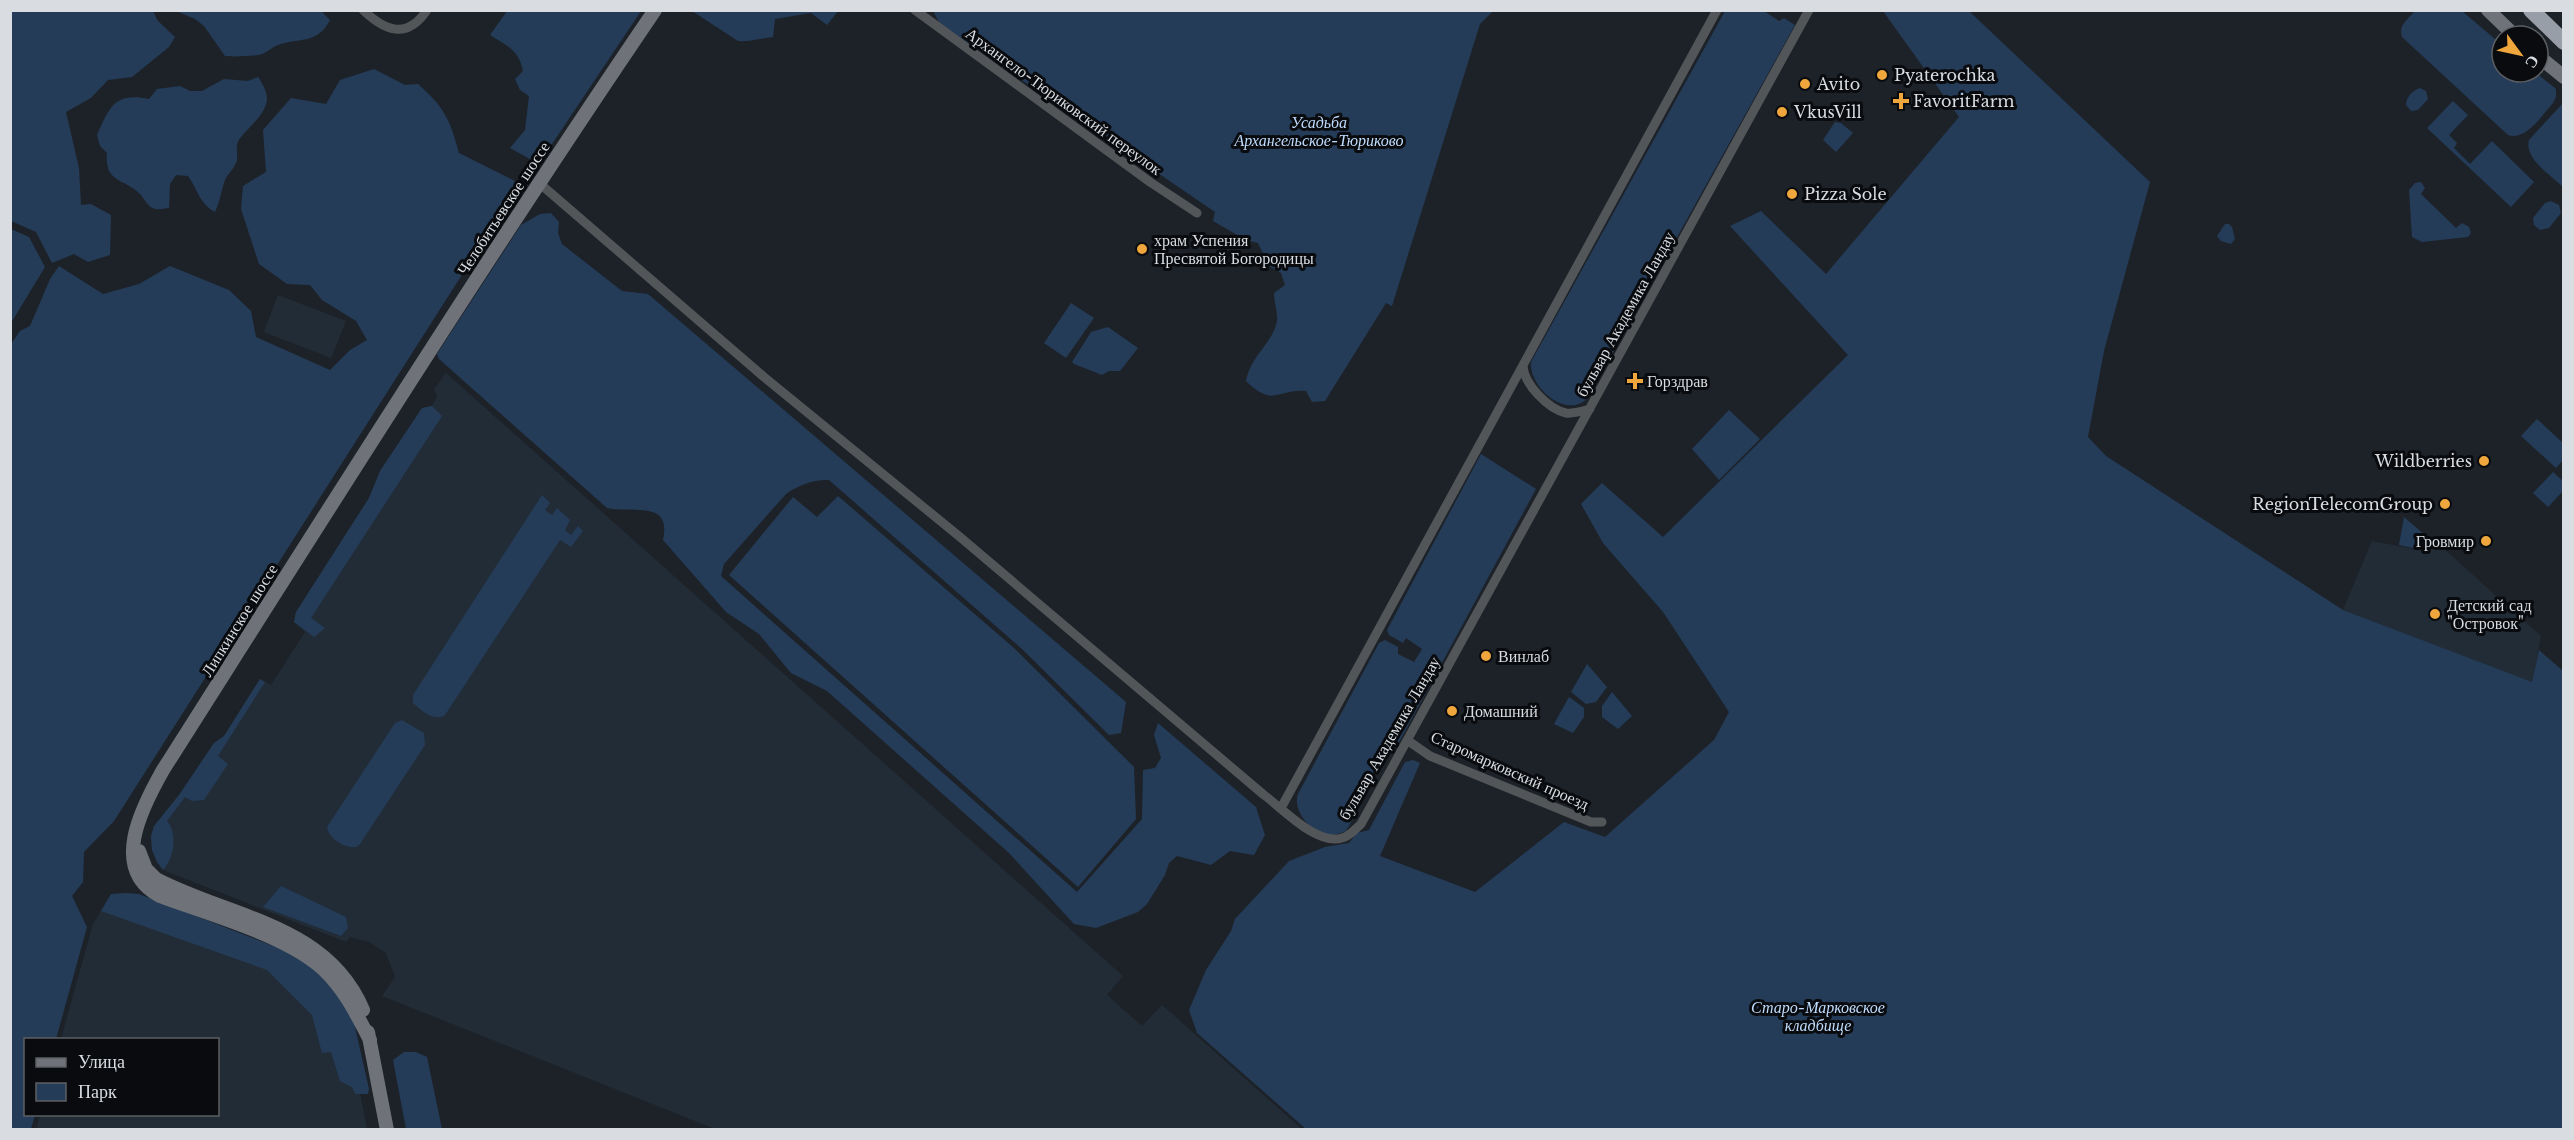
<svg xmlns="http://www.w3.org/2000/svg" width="2574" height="1140" viewBox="0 0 2574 1140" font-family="'Libre Baskerville',serif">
<rect width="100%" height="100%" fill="#1d2229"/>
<path fill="#222c37" d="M 278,295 L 346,321 L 331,358 L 264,332 Z
M 446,373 L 1123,976 L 1107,995 L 1142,1026 L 1162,1005 L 1302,1129 L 715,1129 L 382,996 L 395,977 L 386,953 L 369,942 L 350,937 L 346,942 L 163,870 L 157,862 L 152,850 L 151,837 L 154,826 L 179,795 L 214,743 L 224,736 L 260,679 L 271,685 L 305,632 L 294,622 L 296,612 L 369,498 L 380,471 L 422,408 L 432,406 L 437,397 L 434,389 Z
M 2434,540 L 2541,636 L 2532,683 L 2343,610 L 2372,541 L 2425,551 Z
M 127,893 L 284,953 L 345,1015 L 367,1129 L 36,1130 L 40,1115 L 218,1114 L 218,1040 L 61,1039 L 93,924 L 111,894 Z"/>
<path fill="#243c58" d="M 10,11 L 153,11 L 158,21 L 175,37 L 169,47 L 132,77 L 108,80 L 91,98 L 66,112 L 79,168 L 81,205 L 91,204 L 111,215 L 110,255 L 88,262 L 74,254 L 52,263 L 36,232 L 11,221 Z
M 176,11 L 321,11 L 330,20 C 317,45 300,37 278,45 C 272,47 268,52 262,54 C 258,56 231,57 225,56 L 204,26 L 195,19 Z
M 507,11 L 641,11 L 542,159 L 530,159 L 510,148 L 525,130 L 529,96 L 520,90 L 515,79 L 523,71 C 519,50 507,46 490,35 Z
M 692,11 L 838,10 L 838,11 L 827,25 L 811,13 L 775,19 L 773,37 C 761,38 749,42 738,41 Z
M 933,11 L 1493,11 L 1480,24 L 1392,306 L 1386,303 L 1325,401 L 1312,402 L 1306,391 C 1276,389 1274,408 1246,381 C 1251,355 1273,343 1277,321 C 1278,313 1274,302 1274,293 L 1285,285 L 1281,273 L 1269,266 L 1258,243 L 1246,240 L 1213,221 L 1215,212 L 946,28 L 939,22 Z
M 1725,11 L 1764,11 L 1779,21 L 1784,18 L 1795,25 L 1587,399 C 1565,419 1529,387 1531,362 Z
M 1883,11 L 1969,11 L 2150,182 L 2104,351 L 2088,437 L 2106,456 L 2343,610 L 2532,682 L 2539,650 L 2563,671 L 2563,1129 L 1306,1129 L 1197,1033 L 1189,1010 L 1206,970 L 1231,931 L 1235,919 L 1289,861 L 1325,847 L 1349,843 L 1357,833 L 1369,830 L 1405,762 L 1413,760 L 1420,763 L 1380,856 L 1475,892 L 1564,822 L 1605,837 L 1714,740 L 1729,712 L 1663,612 L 1603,543 L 1581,504 L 1602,483 L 1663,537 L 1848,355 L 1730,226 L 1761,211 L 1826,274 L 1959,117 Z
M 2415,11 L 2462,11 L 2502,45 L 2502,72 L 2535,72 L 2556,89 L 2556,97 L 2553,103 C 2542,115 2526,141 2508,135 L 2402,37 C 2398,25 2408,19 2415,11 Z
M 374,69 L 405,85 L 418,84 C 444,107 450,119 459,153 L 517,182 L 493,226 L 114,821 L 84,852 L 83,882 L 72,896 L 87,927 L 56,1039 L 26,1040 L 26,1114 L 35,1115 L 31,1129 L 11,1129 L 11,344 L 20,331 L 30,326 L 50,279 L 59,266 L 103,294 L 139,284 L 170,266 L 229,290 L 251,311 L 256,337 L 330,370 L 350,350 L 367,340 L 356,321 L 322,300 L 310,285 L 287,284 L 259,264 L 241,209 L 243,186 L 266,172 L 263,130 L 291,98 L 326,104 L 340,80 Z
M 258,77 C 262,83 267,91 267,99 C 266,114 249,127 241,137 C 234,145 238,152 237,160 C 235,167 231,171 227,176 C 222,184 221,200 215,212 C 199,203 198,190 188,176 L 176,175 L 170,184 L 169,208 C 165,208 158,210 155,209 C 148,207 145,200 141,195 C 126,178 104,184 107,153 L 100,146 L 97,135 C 110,106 115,92 149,99 L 157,89 L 180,86 L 190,91 L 202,91 L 224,79 L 248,81 Z
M 2420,88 L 2426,91 L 2428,99 L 2418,110 L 2411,111 L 2406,105 C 2406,97 2413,90 2420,88 Z
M 2453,101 L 2468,115 L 2449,135 L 2457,143 L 2454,148 L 2470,164 L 2492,141 L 2534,182 L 2511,207 L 2427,128 Z
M 2563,103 L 2563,187 C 2551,175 2524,159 2529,140 Z
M 1835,122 L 1841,123 L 1853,133 L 1836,152 L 1823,140 Z
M 2421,182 L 2425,188 L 2421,194 L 2456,228 L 2462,223 L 2469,227 L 2471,233 L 2468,237 L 2422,242 L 2412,237 L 2409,190 L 2415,183 Z
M 2551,201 L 2559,205 L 2561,213 L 2549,228 L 2540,230 L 2534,225 L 2533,218 L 2545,203 Z
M 551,213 L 559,222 L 558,233 L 562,244 L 622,291 L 648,294 L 1126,702 L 1121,733 L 1109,735 L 1023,650 L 829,480 C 815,479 798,485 786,494 L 724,564 L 721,576 L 1077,892 L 1142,819 L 1143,770 L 1155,768 L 1161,758 L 1154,735 L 1158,723 L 1256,807 L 1265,835 L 1254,855 L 1230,851 L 1211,865 L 1177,856 L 1169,863 L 1165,875 L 1147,904 L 1138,912 L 1096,928 L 1074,924 L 1009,853 L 827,691 L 791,673 L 759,634 L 726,612 L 663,540 C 672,499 633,514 607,508 L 439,359 L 437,354 L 521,225 L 540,214 Z
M 2225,224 L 2229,224 L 2232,227 L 2235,239 L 2231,244 L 2221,241 L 2217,236 Z
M 11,229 L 29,237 L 45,267 L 11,323 Z
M 1071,303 L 1094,318 L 1066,358 L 1044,343 Z
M 1108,327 L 1138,348 L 1120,371 L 1109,371 L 1102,375 L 1074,364 L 1072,362 L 1091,332 Z
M 432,406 L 442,416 L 311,618 L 325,628 L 314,637 L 294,622 L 296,612 L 369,498 L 380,471 L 422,408 Z
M 1729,410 L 1760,439 L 1719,480 L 1692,449 Z
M 2537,419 L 2563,443 L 2563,460 L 2556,468 L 2521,436 Z
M 1481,454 L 1536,489 L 1397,746 L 1386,750 L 1353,810 L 1355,815 L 1346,831 C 1341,833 1336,835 1331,835 C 1312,834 1292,812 1298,794 L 1379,643 L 1385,640 L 1398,647 L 1398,654 L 1414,662 L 1422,649 L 1406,638 L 1403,643 L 1389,635 L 1387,630 Z
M 2553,472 L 2563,481 L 2563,491 L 2548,507 L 2533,493 Z
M 542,495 L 550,503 L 545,510 L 552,515 L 557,508 L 570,520 L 565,530 L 571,535 L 578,526 L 583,531 L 571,547 L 560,540 L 445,715 C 434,722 422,711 413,703 L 413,695 Z
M 838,496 L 1014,648 L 1134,767 L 1136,819 L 1078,887 L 729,575 L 793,497 L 817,517 Z
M 2404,517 L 2433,542 L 2426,551 L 2399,545 Z
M 1587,664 L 1607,687 L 1596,702 L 1586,704 L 1571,692 Z
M 260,679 L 265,682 L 218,756 L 228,764 L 204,800 L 192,801 L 185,797 L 167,821 C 178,833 174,858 163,870 L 157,862 L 152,850 L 151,836 L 154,826 L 179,795 L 214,743 L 224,736 Z
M 1612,692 L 1632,716 L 1618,729 L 1602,717 L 1602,706 Z
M 1569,697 L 1584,708 L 1584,717 L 1573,733 L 1554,724 Z
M 402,720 L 424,733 L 425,745 L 360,844 L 356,847 C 344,848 329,839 327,827 L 395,723 Z
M 281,886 L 346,917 L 348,928 L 341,936 L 263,907 Z
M 127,893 L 139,894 L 299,956 L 331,986 L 353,1018 L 369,1089 L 368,1094 L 355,1094 L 352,1087 L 340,1081 L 331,1052 L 322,1053 L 312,1015 L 267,970 L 101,911 L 111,894 Z
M 404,1052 L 416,1052 L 427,1057 L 442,1129 L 406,1129 L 393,1060 Z"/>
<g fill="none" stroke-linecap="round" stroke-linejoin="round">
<path stroke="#535659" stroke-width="9" d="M 363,10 C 385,31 407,40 427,10
M 915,10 L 1150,182 L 1197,213
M 538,182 L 764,377 L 960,537 L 1264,795 C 1283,809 1317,846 1342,838 C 1350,836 1355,829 1361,824 L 1809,10
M 1523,366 C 1524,384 1548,409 1566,413 C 1574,414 1582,411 1590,409
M 1407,740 L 1430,756 L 1591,822 L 1602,822
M 1281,808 L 1717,10"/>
<path stroke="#6f7379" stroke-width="14" d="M 2488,10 L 2515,36
M 2538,56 L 2564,77
M 139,851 L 146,869 L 156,879 C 230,918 327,924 363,1010
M 368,1032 L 387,1130
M 370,1040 C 357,1015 345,990 324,970 C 289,936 208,914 160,896 C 109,869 142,807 163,770 C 325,515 485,260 655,10"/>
<path stroke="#979ea7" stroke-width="16" d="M 2531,10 L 2564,42"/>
</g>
<g fill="#efa73d" stroke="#090b0e" stroke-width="2">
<circle cx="1882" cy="75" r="6"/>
<circle cx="1805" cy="84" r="6"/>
<path d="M1898 92h6v6h6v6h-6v6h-6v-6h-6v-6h6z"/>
<circle cx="1782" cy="112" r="6"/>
<circle cx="1792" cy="194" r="6"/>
<circle cx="1142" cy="249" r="6"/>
<path d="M1632 372h6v6h6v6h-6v6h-6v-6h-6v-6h6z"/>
<circle cx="2484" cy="461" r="6"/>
<circle cx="2445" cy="504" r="6"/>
<circle cx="2486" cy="541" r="6"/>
<circle cx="2435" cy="614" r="6"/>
<circle cx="1486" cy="656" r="6"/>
<circle cx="1452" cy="711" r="6"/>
</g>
<g text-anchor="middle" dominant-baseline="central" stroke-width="6" stroke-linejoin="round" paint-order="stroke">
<g font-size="16" fill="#d9dde1" stroke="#090b0e" text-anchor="start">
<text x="1894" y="75">Pyaterochka</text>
<text x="1817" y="84">Avito</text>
<text x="1913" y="101">FavoritFarm</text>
<text x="1794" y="112">VkusVill</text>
<text x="1804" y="194">Pizza Sole</text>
<text x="1154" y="240">храм Успения<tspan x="1154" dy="18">Пресвятой Богородицы</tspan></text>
<text x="1647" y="381">Горздрав</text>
<text x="2472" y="461" text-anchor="end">Wildberries</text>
<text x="2433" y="504" text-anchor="end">RegionTelecomGroup</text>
<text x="2474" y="541" text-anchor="end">Гровмир</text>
<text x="2447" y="605">Детский сад<tspan x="2447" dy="18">"Островок"</tspan></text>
<text x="1498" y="656">Винлаб</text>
<text x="1464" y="711">Домашний</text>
</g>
<g font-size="16" fill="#d9dde1" stroke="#090b0e">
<text transform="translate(1064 101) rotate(36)">Архангело-Тюриковский переулок</text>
<text transform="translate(503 208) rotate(-57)">Челобитьевское шоссе</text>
<text transform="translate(1625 314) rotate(-61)">бульвар Академика Ландау</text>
<text transform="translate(239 620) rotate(-58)">Липкинское шоссе</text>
<text transform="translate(1389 738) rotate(-60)">бульвар Академика Ландау</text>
<text transform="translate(1510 770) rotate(24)">Старомарковский проезд</text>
</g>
<g font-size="16" font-style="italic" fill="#bfdcfe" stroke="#090b0e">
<text x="1319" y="122">Усадьба<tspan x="1319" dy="18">Архангельское-Тюриково</tspan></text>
<text x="1818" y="1007">Старо-Марковское<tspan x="1818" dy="18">кладбище</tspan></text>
</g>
</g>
<rect width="2574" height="1140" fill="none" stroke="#d9dde1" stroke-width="24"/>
<rect x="24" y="1038" width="195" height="78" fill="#090b0e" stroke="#5c5f62" stroke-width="1.5"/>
<rect x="36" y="1058" width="30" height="9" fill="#6f7379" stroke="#5c5f62" stroke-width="1.5"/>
<text x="78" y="1068" font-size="18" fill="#d9dde1">Улица</text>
<rect x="36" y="1083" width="30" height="18" fill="#243c58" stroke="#5c5f62" stroke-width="1.5"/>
<text x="78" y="1098" font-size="18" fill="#d9dde1">Парк</text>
<g transform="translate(2520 54) rotate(123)"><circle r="28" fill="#090b0e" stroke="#5c5f62" stroke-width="1.5"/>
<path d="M0-4.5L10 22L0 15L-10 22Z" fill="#efa73d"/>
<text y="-9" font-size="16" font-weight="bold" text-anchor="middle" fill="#d9dde1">С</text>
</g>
</svg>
